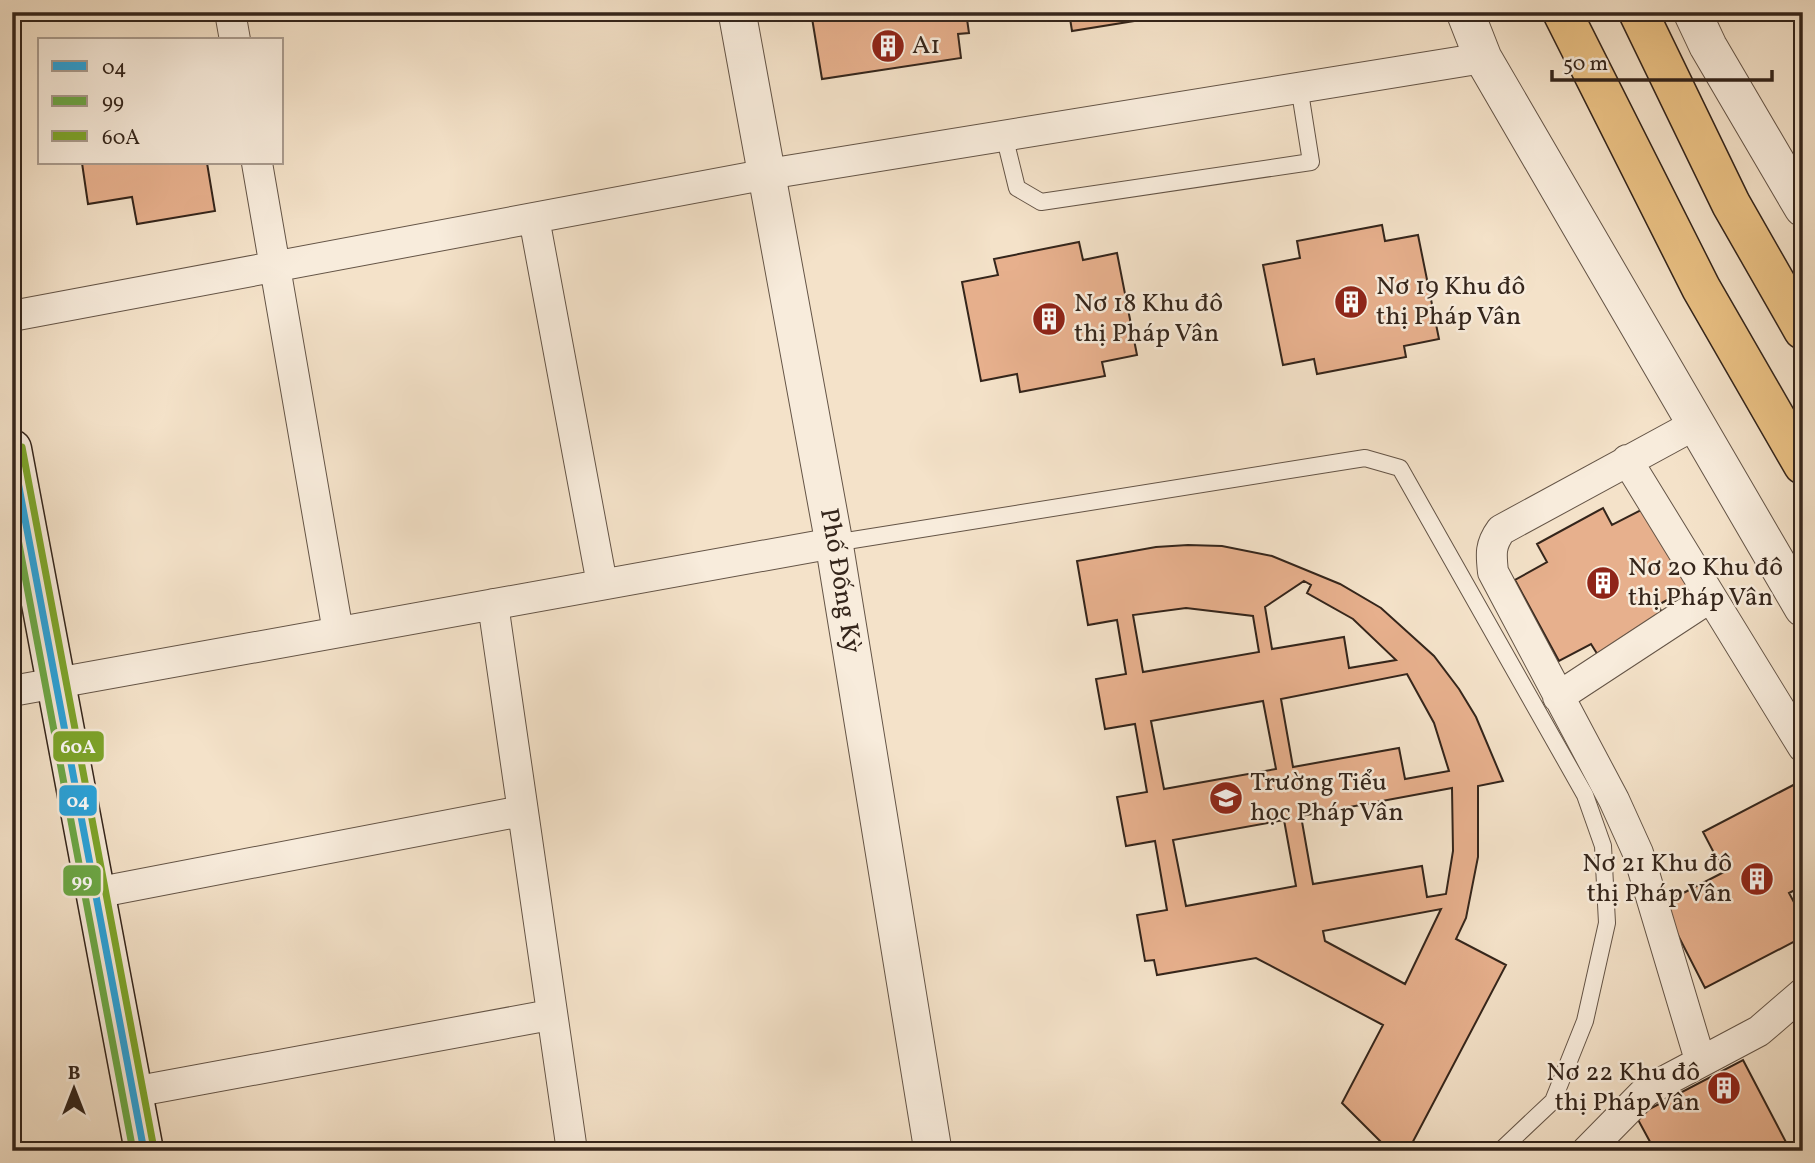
<svg xmlns="http://www.w3.org/2000/svg" width="1815" height="1163" viewBox="0 0 1815 1163" font-family="Vollkorn,serif">
<rect width="100%" height="100%" fill="#f4e2c9"/>
<filter id="stains"><feTurbulence type="fractalNoise" baseFrequency=".00286" numOctaves="4"/><feColorMatrix values="0 0 0 0 .2 0 0 0 0 .09 0 0 0 0 .02 0 0 0 .5 -.17"/></filter>
<radialGradient id="worn" r=".72"><stop offset=".6" stop-color="#630" stop-opacity="0"/><stop offset="1" stop-color="#630" stop-opacity=".3"/></radialGradient>
<path fill="#e7b08d" stroke="#34251b" stroke-width="2" fill-rule="evenodd" d="M 811,12 L 966,12 L 969,33 L 958,34 L 961,58 L 822,79 Z
M 1069,12 L 1190,12 L 1072,31 Z
M 82,163 L 207,163 L 215,211 L 137,224 L 132,197 L 88,204 Z
M 1382,225 L 1385,241 L 1418,235 L 1439,339 L 1404,346 L 1406,357 L 1317,374 L 1314,359 L 1283,365 L 1263,265 L 1300,258 L 1297,241 Z
M 1079,242 L 1083,260 L 1117,253 L 1137,355 L 1102,362 L 1105,376 L 1020,392 L 1017,374 L 981,381 L 962,282 L 998,275 L 994,259 Z
M 1647,507 L 1691,587 L 1658,605 L 1668,624 L 1601,660 L 1591,644 L 1559,661 L 1515,580 L 1547,562 L 1537,544 L 1603,508 L 1612,525 Z
M 1188,545 L 1222,546 L 1272,556 L 1340,584 L 1381,608 L 1434,656 L 1459,689 L 1476,717 L 1503,781 L 1478,786 L 1478,857 L 1466,918 L 1456,939 L 1506,965 L 1408,1151 L 1390,1151 L 1342,1103 L 1383,1025 L 1256,958 L 1157,975 L 1154,960 L 1145,961 L 1137,915 L 1167,910 L 1155,841 L 1126,846 L 1117,797 L 1147,792 L 1135,724 L 1105,729 L 1096,679 L 1126,674 L 1117,620 L 1088,625 L 1077,561 L 1156,547 ZM 1304,581 L 1311,585 L 1307,593 L 1353,619 L 1396,660 L 1349,668 L 1344,637 L 1272,649 L 1265,607 ZM 1186,608 L 1253,616 L 1259,652 L 1143,672 L 1133,615 ZM 1407,674 L 1434,723 L 1449,771 L 1405,779 L 1399,748 L 1293,767 L 1281,699 ZM 1263,701 L 1276,769 L 1164,789 L 1151,721 ZM 1452,788 L 1453,851 L 1446,894 L 1427,897 L 1422,866 L 1313,884 L 1301,816 ZM 1284,820 L 1296,886 L 1186,906 L 1173,840 ZM 1441,909 L 1405,984 L 1325,941 L 1323,931 Z
M 1803,780 L 1803,886 L 1789,893 L 1803,919 L 1803,937 L 1705,988 L 1662,904 L 1724,872 L 1703,832 Z
M 1743,1060 L 1787,1144 L 1773,1151 L 1655,1151 L 1636,1116 Z"/>
<g fill="none" stroke-linecap="round" stroke-linejoin="round">
<g stroke="#645446" stroke-width="18">
<path id="service" d="M 1004,135 L 1017,188 L 1041,202 L 1311,162 L 1299,86
M 834,543 L 1365,458 L 1400,468 L 1585,795 L 1603,846 L 1607,923 L 1585,1021 L 1553,1101 L 1500,1151"/>
</g>
<g stroke="#645446" stroke-width="32">
<path id="minor" d="M 230,12 L 235,40
M 257,163 L 338,632
M 534,218 L 602,584
M 12,316 L 768,174 L 1483,58
M 1696,424 L 1501,530 C 1490,545 1491,554 1493,572 L 1614,800 L 1638,853 L 1700,1060
M 1627,460 L 1803,747
M 493,604 L 572,1151
M 12,691 L 834,543
M 1558,697 L 1709,598
M 95,893 L 522,811
M 133,1092 L 550,1015
M 1587,1151 L 1646,1091 L 1759,1031 L 1803,993"/>
</g>
<g stroke="#645446" stroke-width="39">
<g id="tertiary">
<path id="s1" d="M 737,12 L 834,543 L 933,1151"/>
<path d="M 1465,12 L 1483,58 L 1803,608"/>
<path d="M 1692,12 L 1708,46 L 1803,208"/>
</g>
</g>
<g stroke="#34251b" stroke-width="41">
<path id="secondary" d="M 12,449 L 144,1151"/>
</g>
<g stroke="#34251b" stroke-width="41">
<path id="motorway" d="M 1562,12 L 1701,288 L 1803,465
M 1638,12 L 1731,204 L 1803,330"/>
</g>
<use href="#service" stroke="#f8ecdc" stroke-width="16"/>
<use href="#minor" stroke="#f8ecdc" stroke-width="30"/>
<use href="#tertiary" stroke="#f8ecdc" stroke-width="37"/>
<use href="#secondary" stroke="#f8ecdc" stroke-width="38"/>
<use href="#motorway" stroke="#eac184" stroke-width="38"/>
<g stroke="#f8ecdc" stroke-width="12">
<path id="bus-1" d="M 12,450 L 144,1151"/>
</g>
<g stroke="#f8ecdc" stroke-width="12">
<path id="bus-2" d="M 12,507 L 133,1151"/>
</g>
<g stroke="#f8ecdc" stroke-width="12">
<path id="bus-3" d="M 22,447 L 154,1149"/>
</g>
<use href="#bus-1" stroke="#29a4dd" stroke-width="7"/>
<use href="#bus-2" stroke="#6ca946" stroke-width="7"/>
<use href="#bus-3" stroke="#7da62a" stroke-width="7"/>
</g>
<defs>
<g id="building-disc" transform="scale(1.75)"><circle r="9.5" fill="#8f2418" stroke="#f8ecdc"/><path d="M-4-6H4V6H1V3H-1V6H-4ZM-2.5-4.3h1.7v1.8h-1.7ZM.8-4.3h1.7v1.8H.8ZM-2.5-1h1.7V.8h-1.7ZM.8-1h1.7V.8H.8Z" fill="#fff"/></g>
<g id="school-disc" transform="scale(1.75)"><circle r="9.5" fill="#8f2418" stroke="#f8ecdc"/><path d="M0-5L7-2L0 1L-7-2ZM-4 1L0 2.5L4 1V4Q0 6-4 4Z" fill="#fff"/></g>
</defs>
<g fill-rule="evenodd">
<use href="#building-disc" x="888" y="46"/>
<use href="#building-disc" x="1351" y="302"/>
<use href="#building-disc" x="1049" y="319"/>
<use href="#building-disc" x="1603" y="583"/>
<use href="#school-disc" x="1226" y="798"/>
<use href="#building-disc" x="1757" y="879"/>
<use href="#building-disc" x="1724" y="1088"/>
</g>
<g text-anchor="middle" dominant-baseline="central" stroke-width="5" stroke-linejoin="round" paint-order="stroke">
<g font-size="26" fill="#34251b" stroke="#f8ecdc" text-anchor="start">
<text x="912" y="46">A1</text>
<text x="1376" y="287">Nơ 19 Khu đô<tspan x="1376" dy="30">thị Pháp Vân</tspan></text>
<text x="1074" y="304">Nơ 18 Khu đô<tspan x="1074" dy="30">thị Pháp Vân</tspan></text>
<text x="1628" y="568">Nơ 20 Khu đô<tspan x="1628" dy="30">thị Pháp Vân</tspan></text>
<text x="1250" y="783">Trường Tiểu<tspan x="1250" dy="30">học Pháp Vân</tspan></text>
<text x="1732" y="864" text-anchor="end">Nơ 21 Khu đô<tspan x="1732" dy="30">thị Pháp Vân</tspan></text>
<text x="1700" y="1073" text-anchor="end">Nơ 22 Khu đô<tspan x="1700" dy="30">thị Pháp Vân</tspan></text>
</g>
<g font-size="26" fill="#34251b" stroke="#f8ecdc">
<text stroke="none"><textPath href="#s1" startOffset="578">Phố Đống Kỳ</textPath></text>
</g>
</g>
<g stroke="#f8ecdc" stroke-width="2.5">
<rect x="52" y="730" width="53" height="33" rx="7" fill="#7da62a"/>
<rect x="58" y="784" width="40" height="33" rx="7" fill="#29a4dd"/>
<rect x="62" y="864" width="40" height="33" rx="7" fill="#6ca946"/>
</g>
<g font-size="19" text-anchor="middle" font-weight="bold" fill="#fff">
<text x="78" y="753">60A</text>
<text x="78" y="807">04</text>
<text x="82" y="887">99</text>
</g>
<rect width="1815" height="1163" fill="none" stroke="#f4e2c9" stroke-width="42"/>
<rect x="14" y="14" width="1787" height="1135" fill="none" stroke="#34251b" stroke-width="3.5"/>
<rect x="21" y="21" width="1773" height="1121" fill="none" stroke="#34251b" stroke-width="2"/>
<rect x="38" y="38" width="245" height="126" fill="#f8ecdc" stroke="#aa9c8f" stroke-width="2"/>
<rect x="52" y="61" width="35" height="10" fill="#29a4dd" stroke="#aa9c8f" stroke-width="2"/>
<text x="102" y="74" font-size="21" fill="#34251b">04</text>
<rect x="52" y="96" width="35" height="10" fill="#6ca946" stroke="#aa9c8f" stroke-width="2"/>
<text x="102" y="108" font-size="21" fill="#34251b">99</text>
<rect x="52" y="131" width="35" height="10" fill="#7da62a" stroke="#aa9c8f" stroke-width="2"/>
<text x="102" y="144" font-size="21" fill="#34251b">60A</text>
<g transform="translate(74 1089)" stroke="#f8ecdc" stroke-width="5" paint-order="stroke">
<path d="M0-5L12 26L0 18L-12 26Z" fill="#34251b"/>
<text y="-10" font-size="19" font-weight="bold" text-anchor="middle" fill="#34251b">B</text>
</g>
<path d="M1552 70v10h220v-10" fill="none" stroke="#34251b" stroke-width="3.5"/>
<text x="1563" y="70" font-size="21" fill="#34251b" stroke="#f8ecdc" stroke-width="5" paint-order="stroke">50 m</text>
<rect width="100%" height="100%" filter="url(#stains)"/>
<rect width="100%" height="100%" fill="url(#worn)"/>
</svg>
